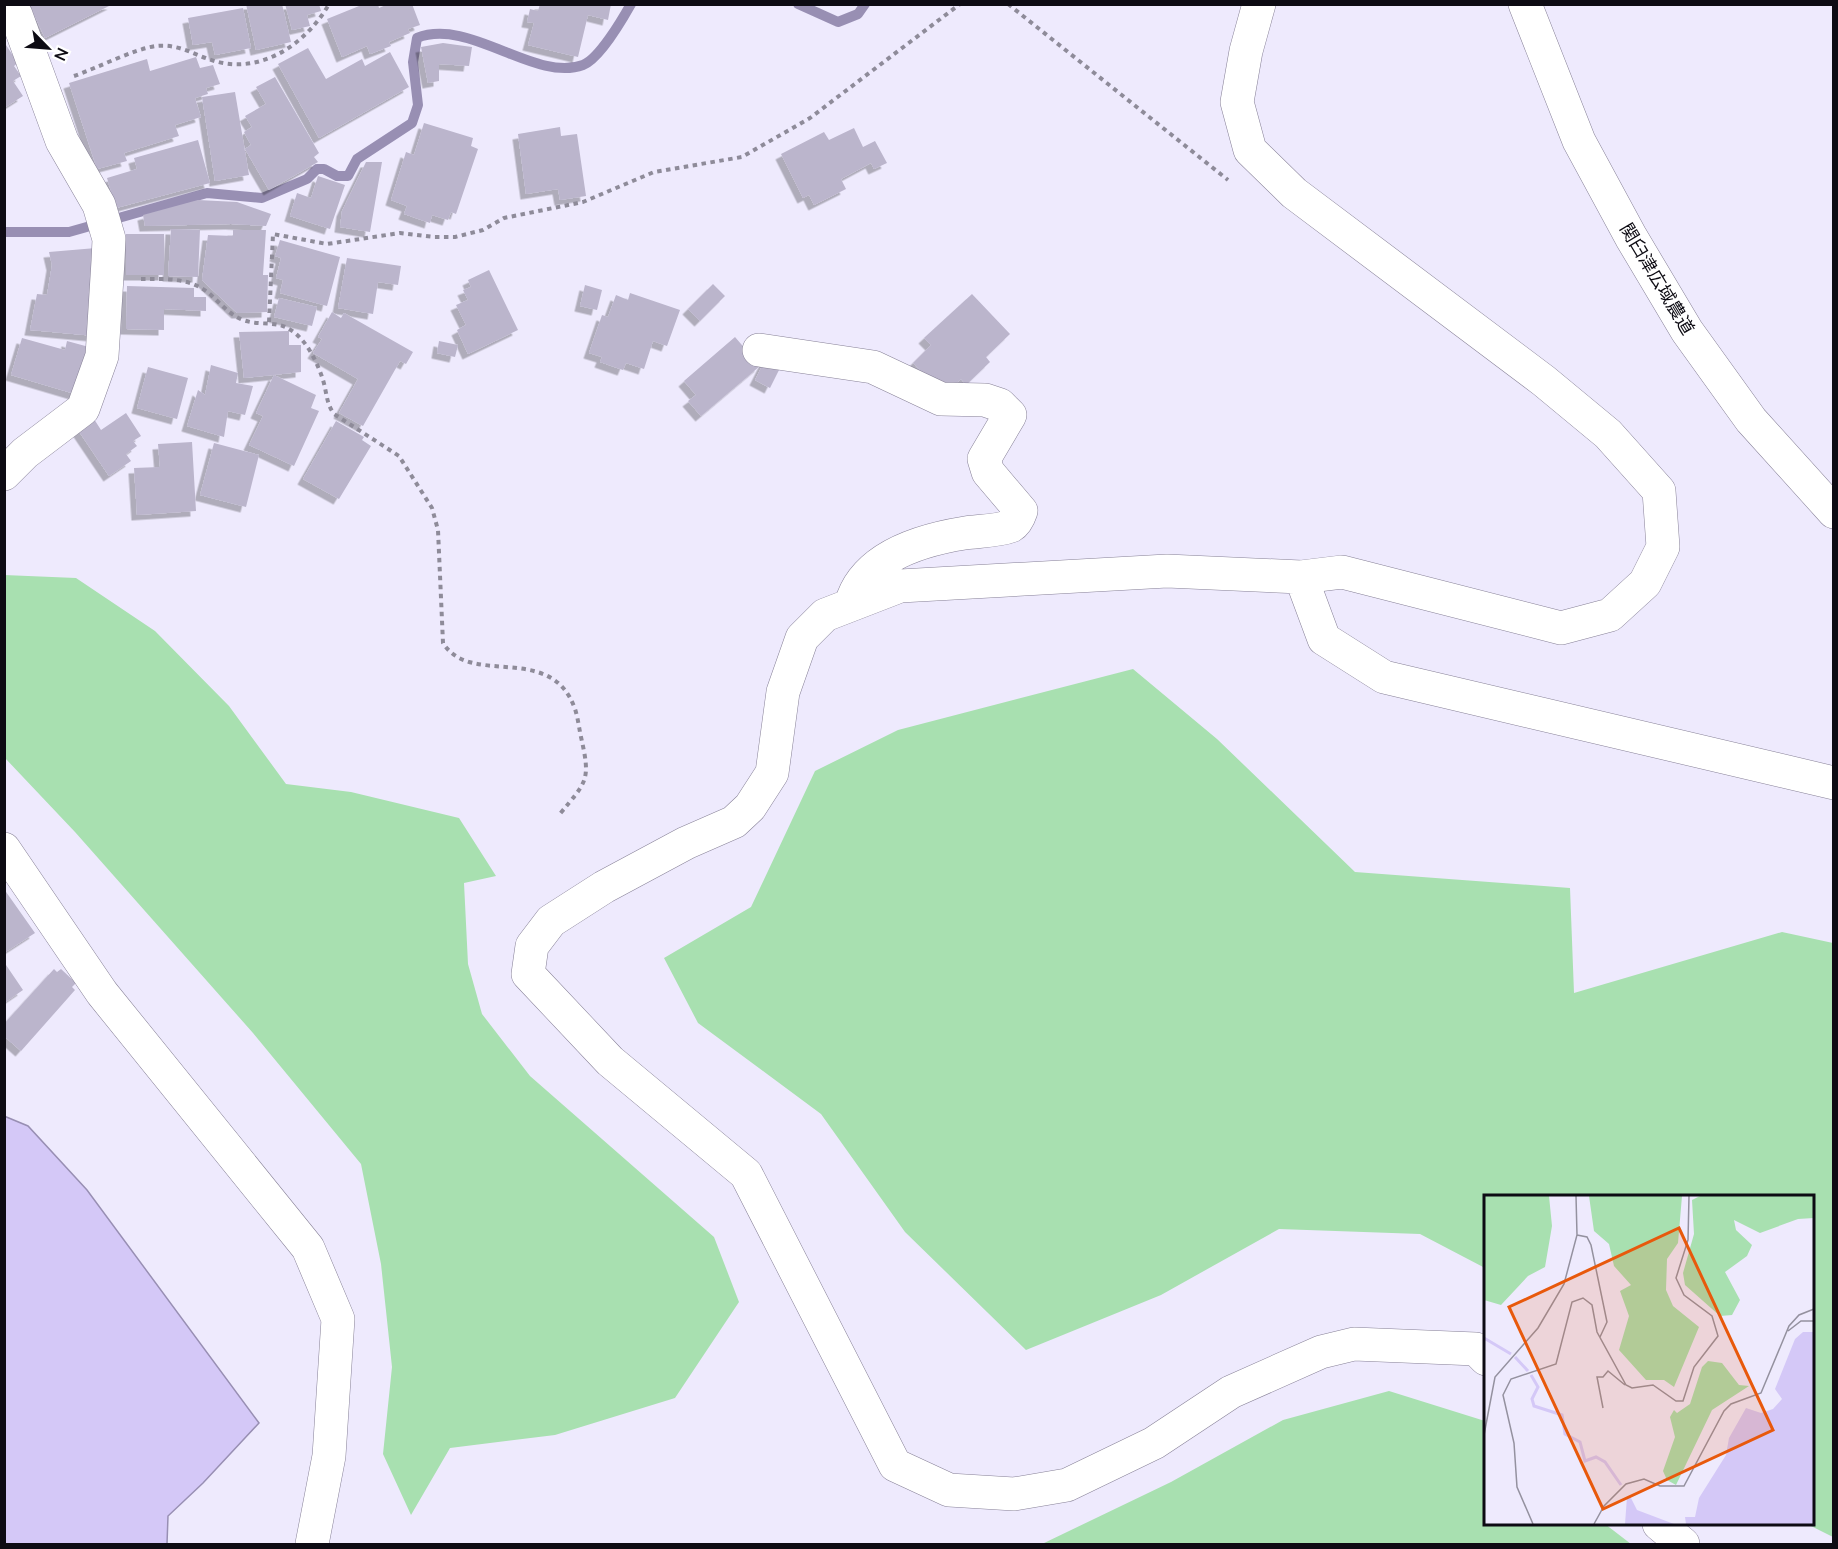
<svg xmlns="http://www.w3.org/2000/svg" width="1838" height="1549" viewBox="0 0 1838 1549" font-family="'Nunito Sans','Noto Sans JP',sans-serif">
<defs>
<filter id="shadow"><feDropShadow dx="-5.5" dy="5.5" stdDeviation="0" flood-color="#0004"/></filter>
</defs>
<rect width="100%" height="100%" fill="#eeeafd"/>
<path fill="#a8e0b0" d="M 4,575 L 76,578 L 155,631 L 229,706 L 286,784 L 351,792 L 459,818 L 496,876 L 464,883 L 468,964 L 482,1014 L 530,1076 L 714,1237 L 739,1302 L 675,1398 L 555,1435 L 450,1448 L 411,1515 L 383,1454 L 392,1367 L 381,1264 L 361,1164 L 253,1033 L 75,832 L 5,758 Z
M 1133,669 L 1217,739 L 1355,872 L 1570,888 L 1574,993 L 1782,932 L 1833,943 L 1833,1537 L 1807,1524 L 1812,1524 L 1812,1196 L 1486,1196 L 1485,1268 L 1420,1234 L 1279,1229 L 1161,1295 L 1026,1350 L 905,1232 L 821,1114 L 698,1023 L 664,958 L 751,907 L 815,771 L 898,730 Z
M 1389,1391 L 1485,1421 L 1486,1524 L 1605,1524 L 1631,1544 L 1042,1544 L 1171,1482 L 1283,1420 Z"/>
<path fill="#d4c8f7" stroke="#988fb3" stroke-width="1.5" d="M 4,1116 L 28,1126 L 87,1190 L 259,1423 L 203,1483 L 168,1516 L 167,1544 L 5,1544 Z"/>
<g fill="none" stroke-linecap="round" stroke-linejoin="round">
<path stroke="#988fb3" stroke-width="10" d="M 798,4 L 838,22 L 858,14 L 865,4
M 4,232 L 69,232 L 207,193 L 262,198 L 307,179 L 317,169 L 324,169 L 337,176 L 348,176 L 357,159 L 412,123 L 418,105 L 413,62 L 417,38 C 469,17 535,83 583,65 C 599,59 622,20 631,4"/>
</g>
<path fill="#bbb5cc" filter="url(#shadow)" d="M 29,4 L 113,4 L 45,38 Z
M 246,4 L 282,4 L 291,42 L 256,50 Z
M 285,4 L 319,4 L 321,11 L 307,15 L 310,26 L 292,30 Z
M 364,4 L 378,4 L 379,8 L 388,4 L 412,4 L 420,25 L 408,29 L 410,33 L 389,42 L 391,46 L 370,54 L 367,46 L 342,57 L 327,19 Z
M 540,4 L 611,4 L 608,20 L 588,15 L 578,57 L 528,45 L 534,23 L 527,22 L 530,9 L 538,11 Z
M 243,8 L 251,48 L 215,55 L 212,42 L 193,45 L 188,18 Z
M 4,42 L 18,63 L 14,66 L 21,76 L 13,81 L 23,96 L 4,108 Z
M 443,43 L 472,47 L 469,66 L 439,64 L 439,81 L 428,83 L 421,47 Z
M 308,48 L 326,79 L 362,59 L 365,66 L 390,52 L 409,87 L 319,138 L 278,64 Z
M 196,57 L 200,68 L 213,65 L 220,84 L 206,88 L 208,94 L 195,98 L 201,117 L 175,125 L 179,136 L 124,153 L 127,161 L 97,169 L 69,83 L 147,59 L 150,71 Z
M 275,77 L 319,153 L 314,157 L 318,162 L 269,190 L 245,149 L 251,145 L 244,132 L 252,127 L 245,116 L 266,104 L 256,87 Z
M 235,92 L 249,175 L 215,181 L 202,97 Z
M 424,123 L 473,138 L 471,146 L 478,149 L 456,214 L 451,212 L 448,220 L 432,215 L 430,223 L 404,214 L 407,206 L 391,200 L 406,152 L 414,155 Z
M 560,127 L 561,136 L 577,134 L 586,196 L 560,200 L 558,189 L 526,194 L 518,134 Z
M 854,128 L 863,147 L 875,141 L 887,163 L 874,169 L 871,163 L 841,179 L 846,189 L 814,205 L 809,195 L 803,198 L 781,154 L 824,132 L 829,140 Z
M 198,140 L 210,183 L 116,208 L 107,178 L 137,169 L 134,158 Z
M 366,162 L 382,162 L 370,232 L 340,227 L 342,211 Z
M 318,176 L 345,185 L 330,229 L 290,216 L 297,193 L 311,198 Z
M 198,200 L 237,202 L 271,214 L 266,226 L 231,224 L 145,226 L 143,215 Z
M 171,229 L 200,230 L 198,277 L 168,276 Z
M 233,230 L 266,230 L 263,275 L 268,275 L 267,312 L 237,313 L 202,280 L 208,235 L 233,236 Z
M 126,234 L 164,234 L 164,275 L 126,275 Z
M 280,240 L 340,257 L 327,306 L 280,293 L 283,280 L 276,278 L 281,258 L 275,256 Z
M 96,248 L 95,336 L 30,330 L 37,294 L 47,295 L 52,265 L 49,252 Z
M 347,258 L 401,266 L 398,285 L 378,282 L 373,314 L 338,308 Z
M 489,270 L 518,330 L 468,354 L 457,330 L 466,325 L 456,305 L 468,300 L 463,290 L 471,287 L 468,280 Z
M 713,284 L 725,296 L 700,321 L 688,309 Z
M 585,285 L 602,290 L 597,310 L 580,306 Z
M 127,286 L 194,288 L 194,297 L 206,297 L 206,311 L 164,309 L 164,330 L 126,329 Z
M 630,293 L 680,310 L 667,346 L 653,341 L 644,369 L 626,363 L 623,370 L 600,362 L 602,357 L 589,353 L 602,315 L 608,317 L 616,295 L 628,300 Z
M 972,294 L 1010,334 L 986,357 L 990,362 L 966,385 L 961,379 L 944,395 L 913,363 L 931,345 L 924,338 Z
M 279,298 L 317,307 L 312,326 L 274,317 Z
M 332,312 L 341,318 L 344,313 L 413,352 L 406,364 L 400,361 L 363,426 L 339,413 L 358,379 L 313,353 L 322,339 L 318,337 Z
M 289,331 L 289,345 L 301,345 L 301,372 L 244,378 L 239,332 Z
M 735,337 L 760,366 L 701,416 L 688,401 L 696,395 L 684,381 Z
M 22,338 L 65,350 L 67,341 L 89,347 L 75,394 L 11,375 Z
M 439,341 L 458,345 L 455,357 L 437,353 Z
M 766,358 L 781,366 L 770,388 L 755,380 Z
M 211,365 L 238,373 L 236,383 L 253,386 L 245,415 L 228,411 L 224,437 L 187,426 L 198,390 L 205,395 Z
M 148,367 L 188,378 L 177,419 L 137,408 Z
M 274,375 L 316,395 L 311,408 L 319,411 L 294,466 L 249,445 L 263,416 L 256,413 Z
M 126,413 L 141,436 L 133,441 L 137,446 L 126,454 L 131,461 L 109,476 L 78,430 L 94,419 L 101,430 Z
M 336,421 L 364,437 L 362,440 L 371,446 L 339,499 L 303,479 Z
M 192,442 L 196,511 L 137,515 L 134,468 L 160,467 L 158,444 Z
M 214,443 L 259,455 L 246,507 L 200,495 Z
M 4,889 L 35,933 L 4,953 Z
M 4,962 L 23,990 L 4,1003 Z
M 54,969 L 57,972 L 61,969 L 76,983 L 72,987 L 75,990 L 21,1051 L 4,1036 L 4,1024 Z"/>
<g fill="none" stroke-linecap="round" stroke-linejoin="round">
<g stroke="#878197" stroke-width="34">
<path id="minor" d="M 1259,4 L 1246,51 L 1237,102 L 1250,150 L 1294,193 L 1544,381 L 1608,434 L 1659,491 L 1663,547 L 1645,583 L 1610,615 L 1561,628 L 1342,572 L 1301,577 L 1167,571 L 900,586 L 825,615 L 802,638 L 783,692 L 772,773 L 750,807 L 734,822 L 686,843 L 604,887 L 551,921 L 532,946 L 528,974 L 610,1061 L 746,1174 L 895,1465 L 949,1490 L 1014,1494 L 1067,1485 L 1154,1443 L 1231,1392 L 1321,1352 L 1354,1344 L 1476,1349 L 1486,1359
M 759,350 L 873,367 L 941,399 L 985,400 L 1000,405 L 1010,415 L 984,459 L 988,472 L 1021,511 C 1019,517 1016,523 1011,526 C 998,531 979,531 965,533 C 921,540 864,557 851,604
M 4,474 L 25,453 L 83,409 L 102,356 L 108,261 L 109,239 L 99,205 L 62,141 L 16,15 L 9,4
M 1301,577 L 1324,639 L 1384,677 L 1834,783
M 4,849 L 102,993 L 308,1248 L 338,1319 L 329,1456 L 312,1544
M 1659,1524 L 1683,1544"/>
</g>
<g stroke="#878197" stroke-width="34">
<path id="tertiary" d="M 1525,4 L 1579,141 L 1631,237 L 1687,331 L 1751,420 L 1834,512"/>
</g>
<path stroke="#8e8b99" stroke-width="4" stroke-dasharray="4.5 4.5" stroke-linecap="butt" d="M 1008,4 L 1228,180
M 74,76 C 97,68 134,49 156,46 C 182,43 199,59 223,63 C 267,71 308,41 329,4
M 141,279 C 166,279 191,277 211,295 C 221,304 230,315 243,320 C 266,328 281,316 302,340 C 311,350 319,367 323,380 C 327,393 326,403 334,414 L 399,456 L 432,508 L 438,530 L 443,643 C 471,688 551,641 575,709 C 578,718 579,728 581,737 C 591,781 587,781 559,815
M 269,322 L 273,234 L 327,244 L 400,233 L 434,237 L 455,237 L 483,230 L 504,218 L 583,202 L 654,172 L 742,157 L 810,118 L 960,4"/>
<use href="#minor" stroke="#fff" stroke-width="33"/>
<use href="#tertiary" stroke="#fff" stroke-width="33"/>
</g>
<g text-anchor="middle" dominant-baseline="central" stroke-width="4.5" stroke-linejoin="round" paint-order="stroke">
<g font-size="18" fill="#0d0b13" stroke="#fff">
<text transform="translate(1657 279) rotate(59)">関臼津広域農道</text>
</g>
</g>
<g transform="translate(1484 1195)">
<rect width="330" height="330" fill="#eeeafd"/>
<path d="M 0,1 L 65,1 L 68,31 L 61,72 L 44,81 L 17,110 L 0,105 ZM 105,1 L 198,1 L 194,48 L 183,64 L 182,95 L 189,111 L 215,132 L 190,192 L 180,185 L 162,185 L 135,155 L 145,121 L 136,96 L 147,90 L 130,71 L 125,49 L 110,36 ZM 216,1 L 330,1 L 330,23 L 314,24 L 276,38 L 250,25 L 252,35 L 268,50 L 263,61 L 241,77 L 256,105 L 248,120 L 236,121 L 201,90 L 199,78 L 210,39 L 208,5 ZM 224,166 L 238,168 L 255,190 L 265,191 L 228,215 L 192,290 L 183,285 L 179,276 L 191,242 L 186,222 L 190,215 L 193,218 L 206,209 L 218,172 Z" fill="#a8e0b0"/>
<path d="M 319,137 L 330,137 L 330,329 L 202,329 L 201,322 L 211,322 L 215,303 L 242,260 L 245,243 L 262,213 L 277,218 L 289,214 L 298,204 L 291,194 L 311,144 ZM 146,301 L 153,315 L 190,329 L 141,329 L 143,302 Z" fill="#d4c8f7"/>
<path fill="none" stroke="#d4c8f7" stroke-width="3" d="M 0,143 L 27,159M 31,162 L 44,176M 47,180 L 54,192 L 48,204 L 50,211 L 78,220 L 81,239 L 96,247 L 101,266 L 112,262 L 121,267 L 137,290"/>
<path fill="none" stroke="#94919f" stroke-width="1.5" d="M 93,40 L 103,42 L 107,50 L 123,127 L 116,142M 304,136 L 317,126 L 330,126M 119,213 L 113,182 L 119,182 L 124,176 L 141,190M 0,240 L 11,182 L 54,133 L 80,89 L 93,40 L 92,1M 49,329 L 33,292 L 30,248 L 19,200 L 27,184 L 72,169 L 88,107 L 99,103 L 108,110 L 113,137 L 142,190 L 148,193 L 169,190 L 192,206 L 199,206 L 210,172 L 234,141 L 228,121 L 200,100 L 192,83 L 204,45 L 205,1M 110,329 L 120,311 L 142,289 L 160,284 L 176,291 L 200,291 L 240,216 L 247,209 L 277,198 L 305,131 L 315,120 L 330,114"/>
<path fill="#e8590c" fill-opacity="0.15" stroke="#e8590c" stroke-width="3" d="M 195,33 L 289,235 L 119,314 L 25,112 Z"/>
<rect width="330" height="330" fill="none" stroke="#0d0b13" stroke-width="3"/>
</g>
<rect width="1838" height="1549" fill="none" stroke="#0d0b13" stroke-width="12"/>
<g transform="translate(48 48) rotate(115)" stroke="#ffffff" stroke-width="4.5" paint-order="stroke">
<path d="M0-4.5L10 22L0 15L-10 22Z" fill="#0d0b13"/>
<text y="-9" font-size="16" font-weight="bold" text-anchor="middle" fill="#0d0b13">N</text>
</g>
</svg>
